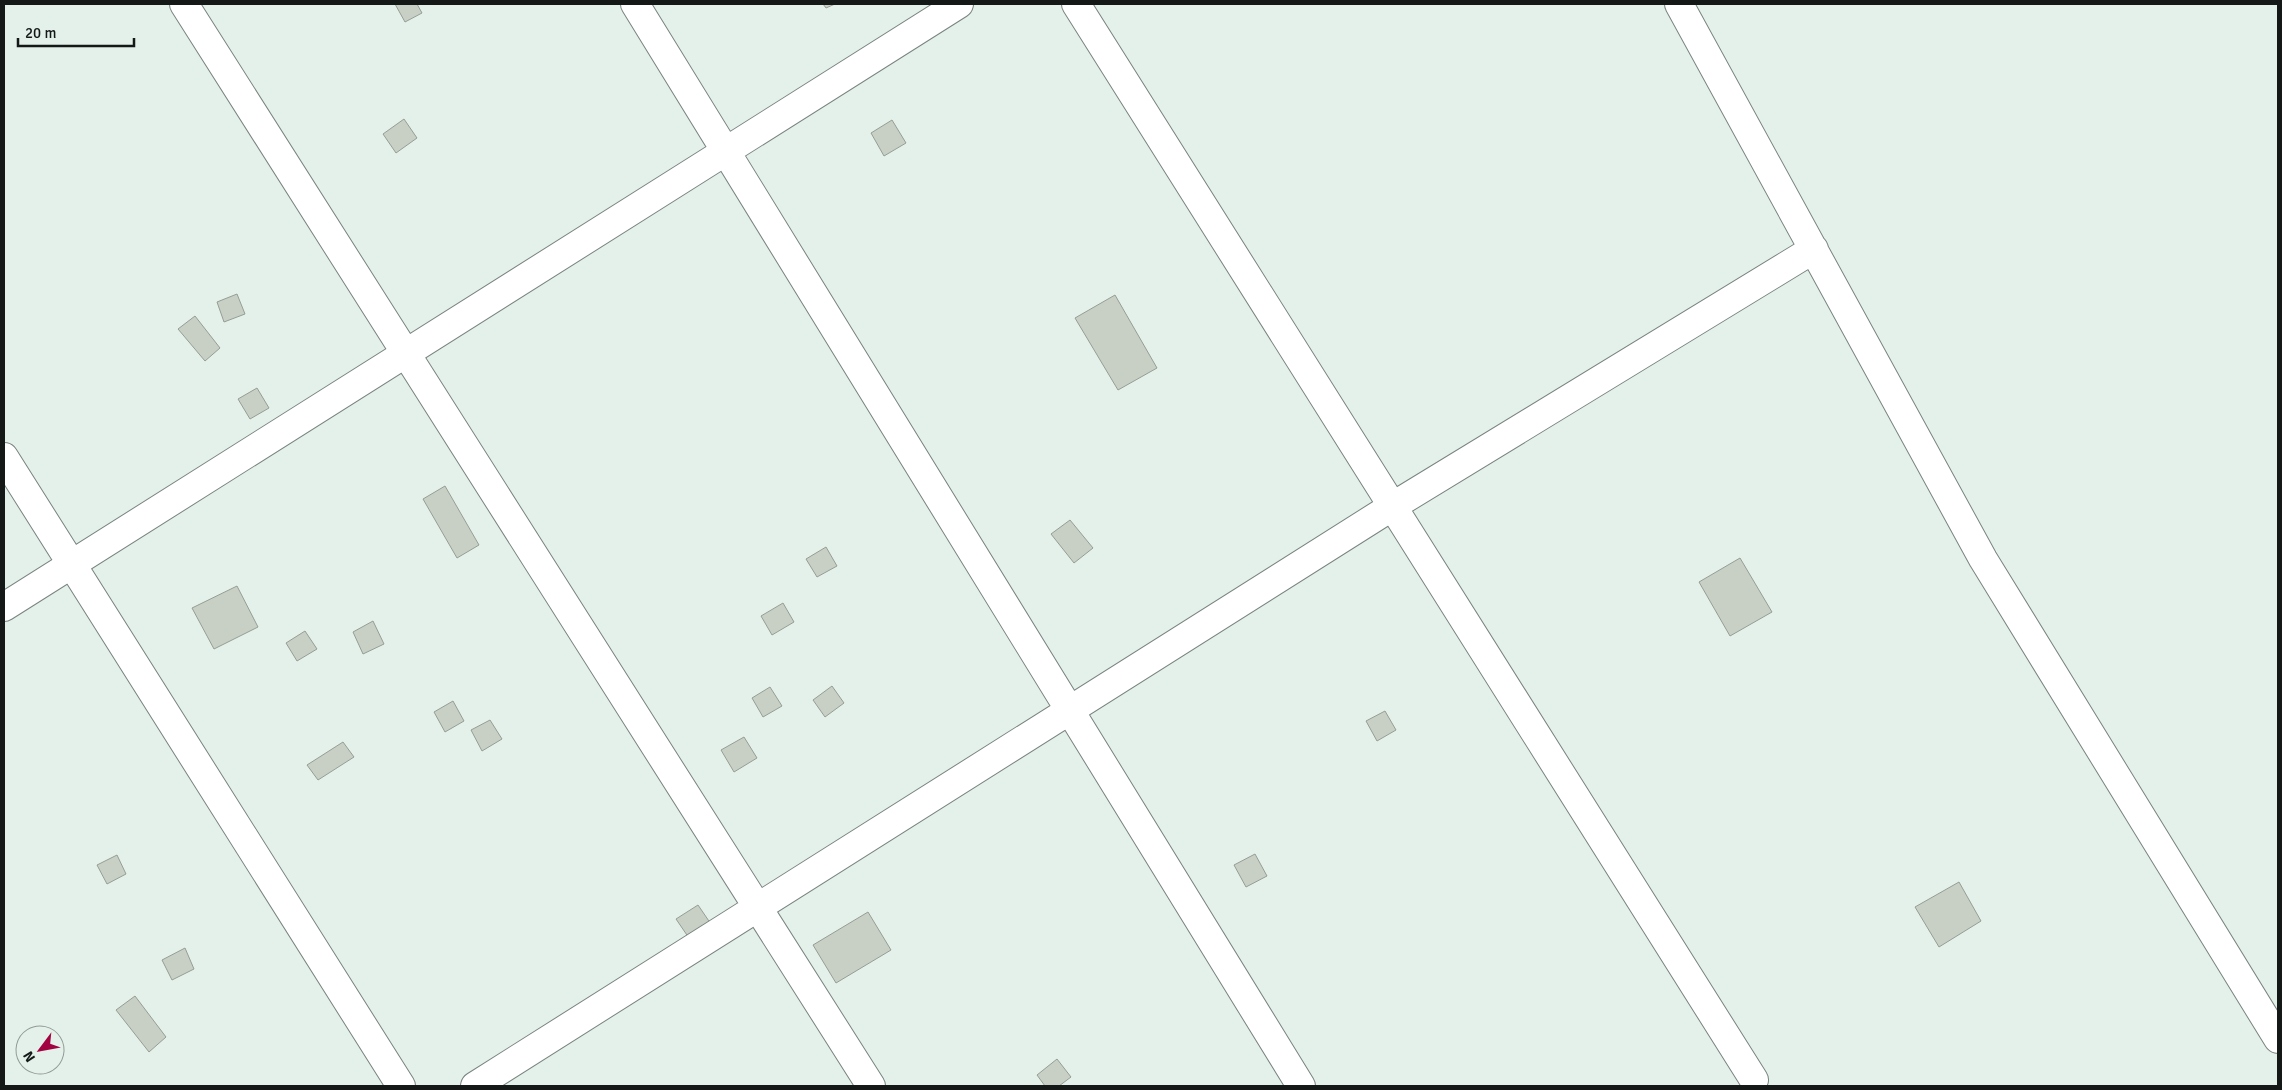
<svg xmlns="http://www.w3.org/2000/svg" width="2282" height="1090" viewBox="0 0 2282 1090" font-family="Signika,sans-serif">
<rect width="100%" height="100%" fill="#e4f1eb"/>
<path fill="#c8cfc5" stroke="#979d94" d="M 395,4 L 417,4 L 422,13 L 405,22 Z
M 823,4 L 835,4 L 826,8 Z
M 404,119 L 417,138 L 396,153 L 383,134 Z
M 892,120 L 906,143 L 884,156 L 871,133 Z
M 237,294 L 245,314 L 224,322 L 217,302 Z
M 1115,295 L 1157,368 L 1118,390 L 1075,318 Z
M 195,316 L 220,348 L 205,361 L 178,329 Z
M 257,388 L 269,408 L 250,419 L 238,399 Z
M 445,486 L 479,545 L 457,558 L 423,499 Z
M 1070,520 L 1093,548 L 1074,563 L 1051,534 Z
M 826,547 L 837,566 L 817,577 L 806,559 Z
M 1740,558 L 1772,612 L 1730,636 L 1699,582 Z
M 237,586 L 258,627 L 214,649 L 192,608 Z
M 783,603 L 794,622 L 772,635 L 761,616 Z
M 373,621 L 384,644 L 363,654 L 353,632 Z
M 305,631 L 317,649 L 297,661 L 286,643 Z
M 832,686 L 844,703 L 825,717 L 813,700 Z
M 770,687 L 782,706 L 763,717 L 752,698 Z
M 453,701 L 464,721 L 445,732 L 434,712 Z
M 1385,711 L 1396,730 L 1377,741 L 1366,721 Z
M 490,720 L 502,739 L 482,751 L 471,730 Z
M 744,737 L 757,758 L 734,772 L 721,750 Z
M 343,742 L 354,757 L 318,780 L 307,765 Z
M 1255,854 L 1267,876 L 1246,887 L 1234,865 Z
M 117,855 L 126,874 L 107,884 L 97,865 Z
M 1959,882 L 1981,921 L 1939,947 L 1915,907 Z
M 698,905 L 713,927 L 691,941 L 676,919 Z
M 868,912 L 891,950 L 836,983 L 813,945 Z
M 185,948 L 194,969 L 172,980 L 162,960 Z
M 135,996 L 166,1037 L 149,1052 L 116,1010 Z
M 1057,1059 L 1071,1077 L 1059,1086 L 1045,1086 L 1037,1075 Z"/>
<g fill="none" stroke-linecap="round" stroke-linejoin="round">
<g stroke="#79847f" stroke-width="30">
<path id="street" d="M 184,4 L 871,1086
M 635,4 L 1301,1086
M 1076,4 L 1754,1080
M 1679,4 L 1983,559 L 2278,1039
M 4,457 L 401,1086
M 4,607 L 959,4
M 475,1086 L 1393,506 L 1814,249"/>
</g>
<use href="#street" stroke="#fff" stroke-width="28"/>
</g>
<rect width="2282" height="1090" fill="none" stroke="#141917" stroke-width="10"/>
<g transform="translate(40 1050) rotate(238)"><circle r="24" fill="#e4f1eb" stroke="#919b96"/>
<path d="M0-4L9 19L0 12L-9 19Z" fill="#a10441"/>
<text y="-8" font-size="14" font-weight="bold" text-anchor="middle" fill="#141917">N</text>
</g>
<path d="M18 38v8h116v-8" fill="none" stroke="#141917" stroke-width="2.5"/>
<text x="25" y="38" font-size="15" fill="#141917" stroke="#e4f1eb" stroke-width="4" paint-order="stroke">20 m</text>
</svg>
